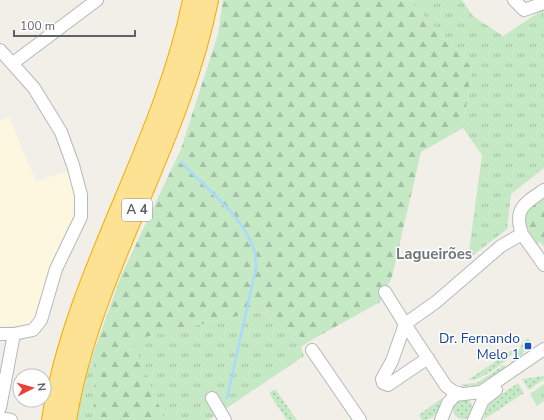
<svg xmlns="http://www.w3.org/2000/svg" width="544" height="420" viewBox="0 0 544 420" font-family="'Nunito Sans',sans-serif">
<defs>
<pattern id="grass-tufts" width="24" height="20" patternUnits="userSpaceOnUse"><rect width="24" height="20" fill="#c5e8c5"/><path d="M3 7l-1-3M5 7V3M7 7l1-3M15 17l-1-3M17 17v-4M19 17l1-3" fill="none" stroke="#a3c0a4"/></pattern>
<pattern id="forest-firs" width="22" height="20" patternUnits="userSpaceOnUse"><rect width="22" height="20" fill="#c5e8c5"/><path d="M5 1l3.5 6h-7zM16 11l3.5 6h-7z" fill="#a3c0a4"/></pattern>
<pattern id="garden-dots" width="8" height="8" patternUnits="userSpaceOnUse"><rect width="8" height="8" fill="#c5e8c5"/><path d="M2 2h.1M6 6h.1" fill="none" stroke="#a3c0a4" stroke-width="1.8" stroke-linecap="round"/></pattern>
</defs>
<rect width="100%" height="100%" fill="#f1efe8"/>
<path fill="#fef7e0" d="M 9,117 L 36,182 L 68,171 L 75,190 L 76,202 L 75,213 L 49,268 L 36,318 L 29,325 L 0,326 L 0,121 Z"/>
<path fill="url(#grass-tufts)" d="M 410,0 L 462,0 L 473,16 L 503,36 L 544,9 L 544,168 L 511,194 L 507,229 L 468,259 L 482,155 L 463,128 L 472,68 Z
M 259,311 L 308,342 L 301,347 L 304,356 L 209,420 L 165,420 L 131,340 Z
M 93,354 L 95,373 L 93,420 L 76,420 L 86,376 Z
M 544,384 L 544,401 L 537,406 L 530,394 Z"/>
<path fill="url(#forest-firs)" d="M 223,0 L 410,0 L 472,68 L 463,128 L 421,152 L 392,277 L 380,302 L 308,342 L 259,311 L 132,340 L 165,420 L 93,420 L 95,373 L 93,354 L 121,276 L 181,149 L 218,34 Z
M 544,197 L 544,247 L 540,242 L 537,244 L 525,225 L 523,215 L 530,207 Z"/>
<path fill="url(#garden-dots)" d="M 528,338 L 531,342 L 525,346 L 527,348 L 517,360 L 510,364 L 515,358 L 523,342 Z
M 518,346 C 513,358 481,382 468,380 Z
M 504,365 L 506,367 L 479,385 L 460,387 L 463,384 L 477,383 Z
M 544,376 L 544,379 L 529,390 L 522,379 Z
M 518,383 L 524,393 L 483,420 L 488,406 L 491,402 Z
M 273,390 L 276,390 L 297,420 L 287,420 L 270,395 L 270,392 Z
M 442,398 C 439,410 436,420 422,420 L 419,415 Z
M453 409a10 10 0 1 1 20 0a10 10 0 1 1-20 0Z"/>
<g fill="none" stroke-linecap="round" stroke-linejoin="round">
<path stroke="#aadaff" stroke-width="2.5" d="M 181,162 C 204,187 246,218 255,253 C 256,258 256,263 256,268 L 227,398"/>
<g stroke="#b5b8bc" stroke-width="14">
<path id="minor" d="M 514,0 L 524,10 L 544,3
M 0,50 L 34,88 L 61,132 L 73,165 L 81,195 L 81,217 L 56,269 L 41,320 L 33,330 L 14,334 L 0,334
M 13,63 L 97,0
M 522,234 L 544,265
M 385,292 L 405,324 L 392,361 L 382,379 L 383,383 L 388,385 L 428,358
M 312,350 L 360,420
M 459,393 L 454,392 L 446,386 L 405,324 L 436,302 L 501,246 L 522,234 C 513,209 525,203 544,190
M 212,398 L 225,420
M 0,408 L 14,334
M 0,418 L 11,420
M 441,420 L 448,403 L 455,395 L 481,392 L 544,349
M 474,420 L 483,400 L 496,390"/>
</g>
<g stroke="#f9ab00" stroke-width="20">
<path id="highway" d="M 51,420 C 74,273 163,146 192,0
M 67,420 C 91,273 180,146 209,0"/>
</g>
<use href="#minor" stroke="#fff" stroke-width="12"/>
<use href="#highway" stroke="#fde293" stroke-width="18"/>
</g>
<rect fill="#1a4fb4" stroke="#fff" stroke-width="1.5" x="524" y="342" width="8" height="8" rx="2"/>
<g text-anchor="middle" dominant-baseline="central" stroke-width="3" stroke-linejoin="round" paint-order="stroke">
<rect fill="#fff" stroke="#8f9295" stroke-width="1" x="122" y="199" width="30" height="22" rx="3"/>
<g font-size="13" font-weight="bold" fill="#5f6368">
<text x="137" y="210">A 4</text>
</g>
<g font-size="14" fill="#164399" stroke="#fff" text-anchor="end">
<text x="520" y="338">Dr. Fernando<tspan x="520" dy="16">Melo 1</tspan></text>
</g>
<g font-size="15" font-weight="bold" fill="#70757a" stroke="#fff">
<text x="434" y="254">Lagueirões</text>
</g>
</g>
<g transform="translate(32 388) rotate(84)"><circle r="19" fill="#ffffff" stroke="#bfc1c3"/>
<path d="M0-3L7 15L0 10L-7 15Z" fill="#ea4335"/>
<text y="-6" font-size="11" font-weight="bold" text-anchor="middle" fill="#5f6368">N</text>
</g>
<path d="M14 30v6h121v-6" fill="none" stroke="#5f6368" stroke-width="2"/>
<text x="20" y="30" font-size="12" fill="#5f6368" stroke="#ffffff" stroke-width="3" paint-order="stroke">100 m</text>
</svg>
